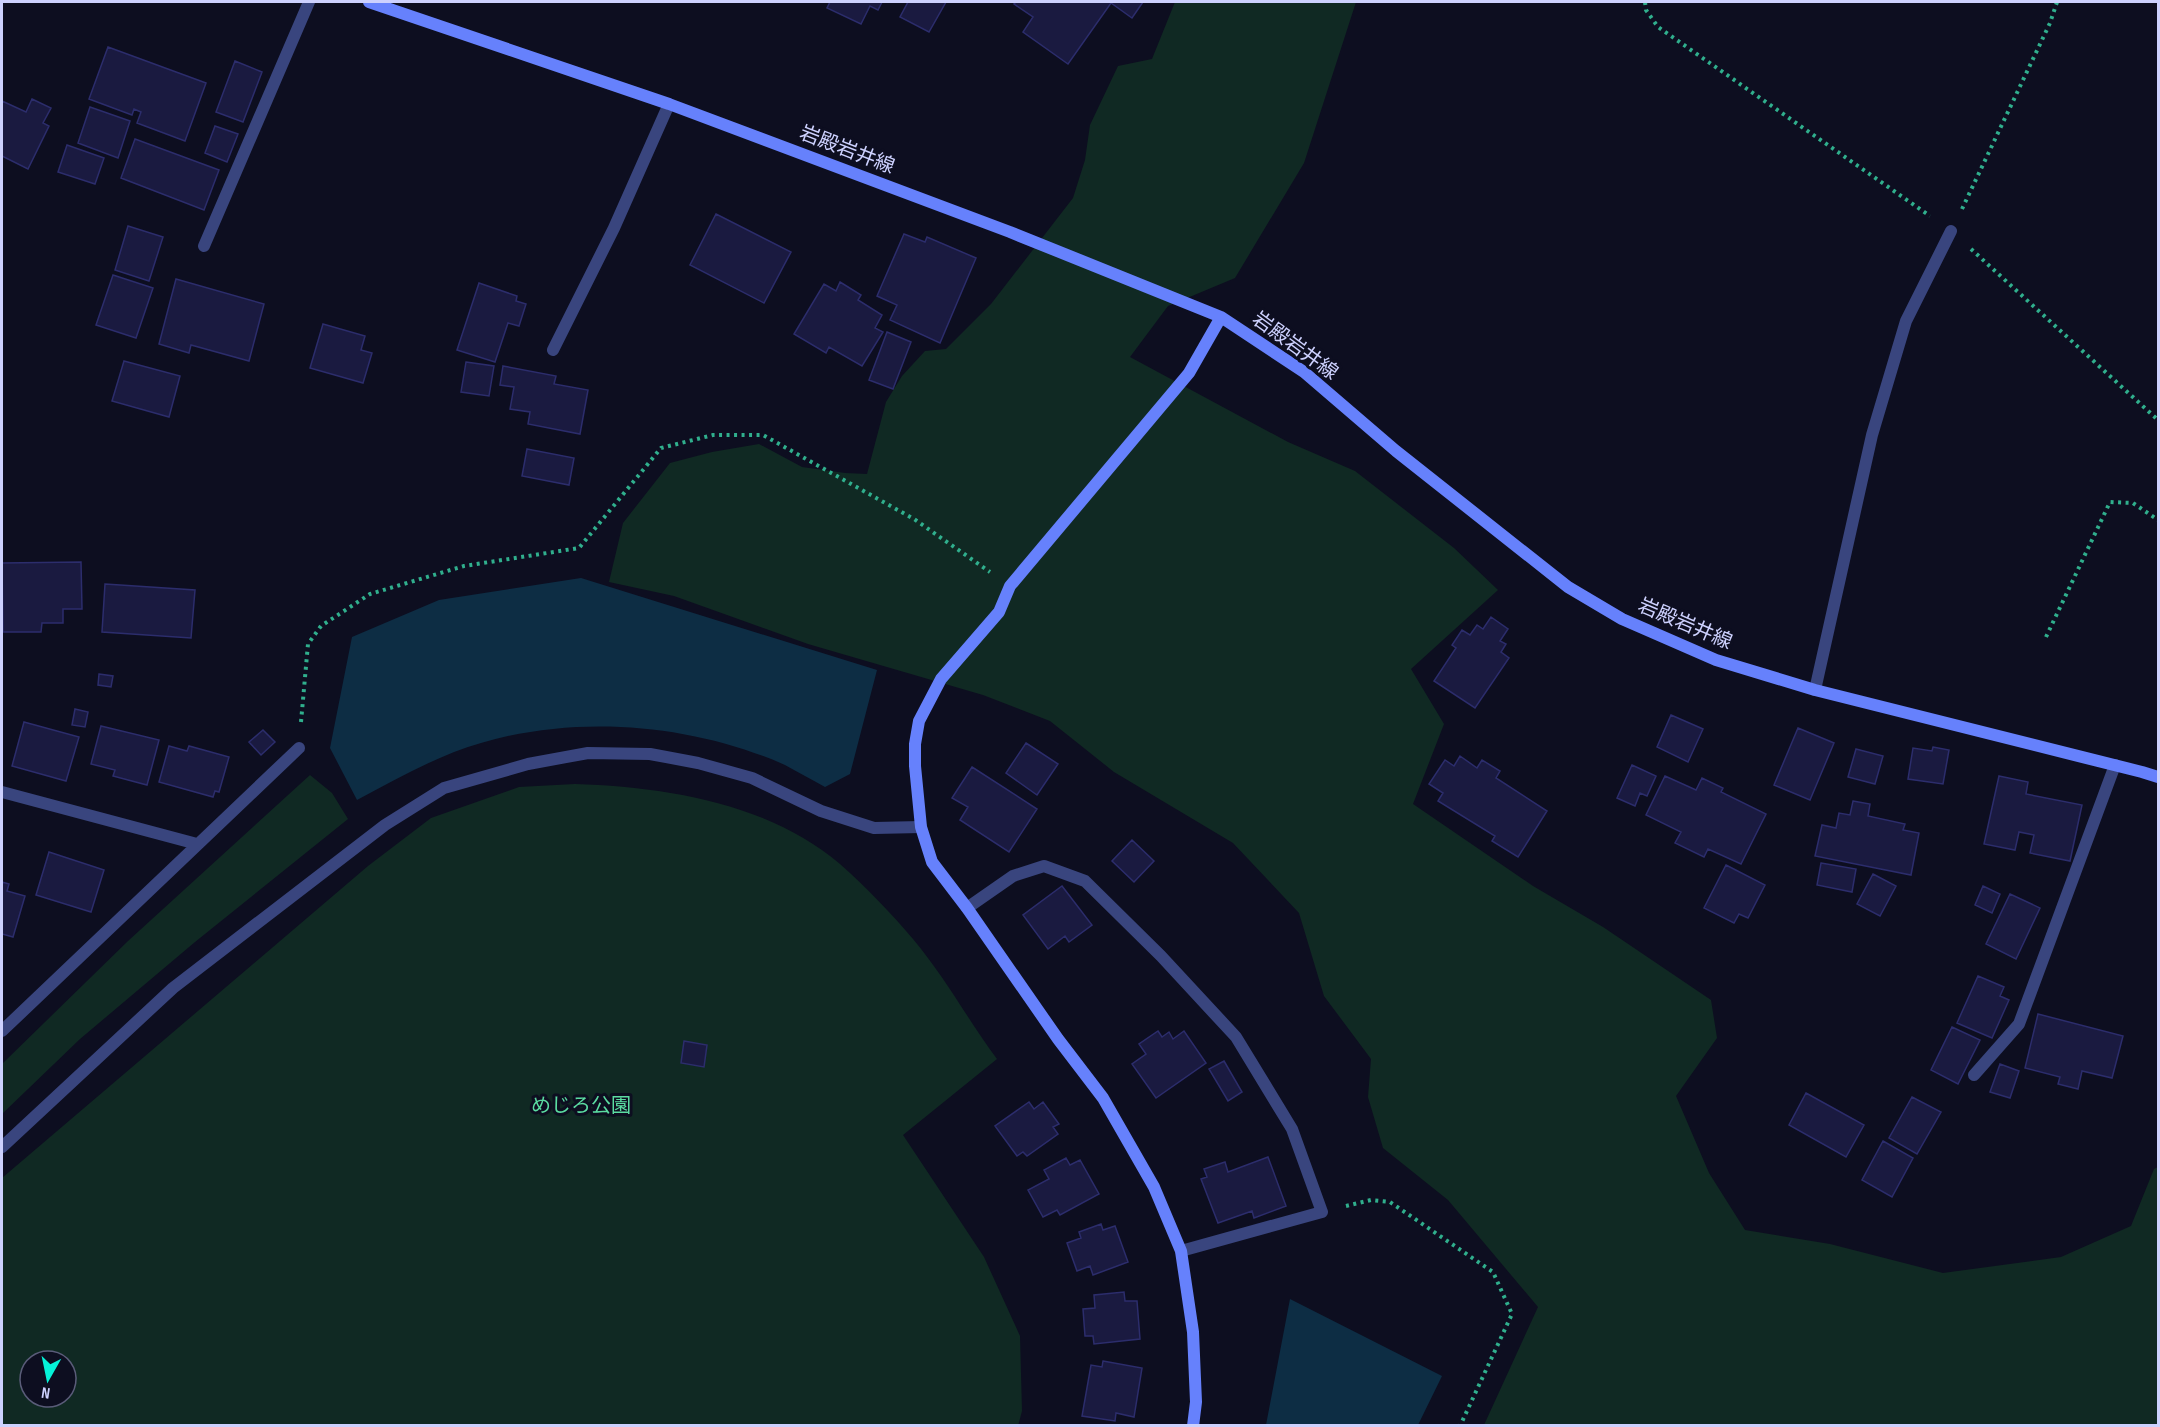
<svg xmlns="http://www.w3.org/2000/svg" width="2160" height="1427" viewBox="0 0 2160 1427" font-family="'Sofia Sans Condensed','Noto Sans JP',sans-serif">
<rect width="100%" height="100%" fill="#0d0e20"/>
<path fill="#102923" fill-rule="evenodd" d="M 1175,2 L 1356,2 L 1304,163 L 1235,278 L 1168,306 L 1130,357 L 1288,442 L 1355,471 L 1454,548 L 1498,590 L 1411,669 L 1444,724 L 1413,804 L 1533,886 L 1603,927 L 1711,1000 L 1717,1038 L 1676,1096 L 1709,1173 L 1745,1230 L 1830,1244 L 1943,1273 L 2061,1257 L 2131,1226 L 2154,1169 L 2158,1167 L 2158,1425 L 1484,1425 L 1538,1307 L 1448,1200 L 1383,1148 L 1368,1097 L 1371,1059 L 1324,996 L 1299,913 L 1233,843 L 1114,772 L 1050,721 L 983,695 L 808,644 L 674,596 L 609,582 L 623,523 L 670,463 L 712,452 L 759,444 L 802,467 L 845,473 L 867,474 L 886,402 L 902,376 L 925,351 L 946,349 L 991,304 L 1073,198 L 1085,160 L 1090,125 L 1118,66 L 1152,59 Z
M 310,775 L 332,793 L 348,819 L 195,942 L 80,1039 L 2,1114 L 2,1064 L 128,941 Z
M 575,784 C 666,787 768,803 840,864 C 866,887 891,913 913,939 C 945,977 968,1020 997,1059 L 903,1135 L 984,1257 L 1020,1336 L 1022,1411 L 1018,1426 L 2,1425 L 2,1178 L 368,866 L 431,818 L 519,787 ZM 30,1361 L 66,1361 L 66,1397 L 30,1397 Z"/>
<path fill="#0d2d44" d="M 581,578 L 877,670 L 850,774 L 825,787 C 812,780 798,772 785,765 C 693,724 578,714 481,743 C 438,755 397,779 357,800 L 330,748 L 352,637 L 439,600 Z
M 1290,1299 L 1442,1376 L 1418,1425 L 1266,1425 Z"/>
<path fill="#1a1a40" stroke="#2c2d6c" stroke-width="1.5" d="M 830,2 L 882,2 L 878,10 L 870,6 L 861,24 L 827,8 Z
M 908,2 L 946,2 L 929,32 L 900,17 Z
M 1016,2 L 1143,2 L 1132,18 L 1111,3 L 1068,64 L 1023,32 L 1033,17 L 1014,4 Z
M 108,47 L 206,83 L 185,141 L 137,123 L 141,112 L 134,109 L 132,115 L 89,99 Z
M 235,61 L 262,72 L 243,122 L 216,112 Z
M 32,99 L 51,108 L 43,123 L 49,126 L 28,169 L 2,156 L 2,101 L 26,112 Z
M 90,107 L 130,121 L 118,158 L 78,143 Z
M 215,126 L 238,134 L 227,162 L 205,153 Z
M 135,139 L 219,170 L 204,210 L 121,178 Z
M 67,145 L 104,158 L 95,184 L 58,172 Z
M 716,214 L 791,252 L 764,303 L 690,265 Z
M 128,226 L 163,237 L 149,281 L 115,270 Z
M 904,234 L 925,242 L 927,237 L 976,258 L 940,343 L 890,320 L 897,305 L 877,296 Z
M 113,275 L 153,288 L 136,338 L 96,325 Z
M 176,279 L 264,304 L 249,361 L 191,345 L 189,353 L 159,344 Z
M 840,282 L 861,295 L 858,300 L 882,315 L 875,328 L 883,332 L 862,366 L 829,347 L 826,353 L 794,334 L 824,284 L 836,291 Z
M 479,283 L 517,296 L 516,301 L 526,304 L 519,326 L 508,323 L 495,362 L 457,350 Z
M 323,324 L 365,336 L 361,350 L 372,353 L 363,383 L 310,368 Z
M 887,332 L 911,342 L 893,389 L 869,380 Z
M 124,361 L 180,376 L 169,417 L 112,401 Z
M 466,362 L 494,366 L 489,396 L 461,392 Z
M 503,366 L 556,376 L 554,384 L 588,390 L 580,434 L 528,424 L 530,412 L 510,409 L 514,387 L 500,385 Z
M 527,449 L 574,458 L 569,485 L 522,476 Z
M 81,562 L 82,609 L 63,609 L 63,623 L 42,623 L 41,632 L 3,632 L 2,563 Z
M 105,584 L 195,590 L 191,638 L 102,632 Z
M 1491,617 L 1508,629 L 1500,641 L 1506,644 L 1501,652 L 1509,658 L 1475,708 L 1434,681 L 1456,648 L 1452,645 L 1462,630 L 1470,635 L 1477,625 L 1483,629 Z
M 99,674 L 113,676 L 111,687 L 98,685 Z
M 75,709 L 88,712 L 85,727 L 72,725 Z
M 1671,715 L 1703,729 L 1688,762 L 1657,747 Z
M 24,722 L 79,737 L 66,781 L 12,766 Z
M 101,726 L 159,740 L 147,785 L 113,776 L 115,770 L 91,764 Z
M 1798,728 L 1834,743 L 1810,800 L 1774,785 Z
M 263,730 L 275,742 L 261,755 L 249,742 Z
M 1026,743 L 1058,764 L 1037,795 L 1006,773 Z
M 169,746 L 187,751 L 189,746 L 229,757 L 219,792 L 215,791 L 213,797 L 159,782 Z
M 1933,747 L 1949,750 L 1943,784 L 1908,779 L 1913,748 L 1932,751 Z
M 1856,749 L 1883,756 L 1875,784 L 1848,777 Z
M 1460,756 L 1477,768 L 1482,760 L 1500,771 L 1496,778 L 1547,811 L 1518,857 L 1492,841 L 1495,836 L 1438,801 L 1443,793 L 1429,784 L 1445,760 L 1454,766 Z
M 1632,765 L 1656,776 L 1647,796 L 1640,793 L 1635,806 L 1617,798 Z
M 972,767 L 1037,809 L 1009,852 L 960,820 L 968,807 L 952,798 Z
M 1665,776 L 1696,790 L 1702,778 L 1723,788 L 1721,792 L 1766,814 L 1741,864 L 1708,849 L 1704,857 L 1675,843 L 1681,832 L 1646,815 Z
M 1999,776 L 2028,782 L 2026,794 L 2082,805 L 2070,861 L 2030,853 L 2034,835 L 2019,832 L 2015,850 L 1984,844 Z
M 1853,801 L 1870,804 L 1868,816 L 1905,824 L 1903,830 L 1919,833 L 1911,875 L 1815,856 L 1822,825 L 1836,828 L 1839,813 L 1850,815 Z
M 1132,840 L 1154,861 L 1134,882 L 1112,861 Z
M 49,852 L 104,870 L 91,912 L 36,895 Z
M 1821,863 L 1856,869 L 1852,892 L 1817,885 Z
M 1726,865 L 1765,885 L 1748,918 L 1739,914 L 1734,923 L 1704,908 Z
M 1873,874 L 1896,886 L 1880,916 L 1857,904 Z
M 2,882 L 9,884 L 7,891 L 25,896 L 13,937 L 2,934 Z
M 1062,886 L 1092,925 L 1069,942 L 1065,936 L 1048,949 L 1023,915 Z
M 1983,886 L 2000,894 L 1992,913 L 1975,905 Z
M 2010,894 L 2040,908 L 2016,959 L 1986,944 Z
M 1978,976 L 2004,987 L 2000,996 L 2009,1000 L 1992,1038 L 1957,1023 Z
M 2038,1014 L 2123,1036 L 2112,1078 L 2082,1071 L 2078,1089 L 2058,1084 L 2060,1077 L 2025,1068 Z
M 1952,1027 L 1980,1040 L 1958,1084 L 1931,1070 Z
M 1158,1031 L 1162,1037 L 1169,1032 L 1173,1039 L 1184,1031 L 1206,1063 L 1156,1098 L 1132,1064 L 1146,1054 L 1139,1044 Z
M 684,1041 L 707,1045 L 704,1067 L 681,1063 Z
M 1224,1061 L 1242,1092 L 1228,1101 L 1209,1069 Z
M 2000,1064 L 2019,1071 L 2010,1098 L 1990,1092 Z
M 1806,1093 L 1864,1125 L 1846,1157 L 1789,1125 Z
M 1912,1097 L 1941,1112 L 1917,1154 L 1889,1138 Z
M 1029,1102 L 1034,1109 L 1043,1102 L 1059,1124 L 1053,1127 L 1058,1134 L 1027,1156 L 1023,1152 L 1017,1156 L 995,1126 Z
M 1883,1141 L 1913,1158 L 1892,1197 L 1862,1180 Z
M 1268,1157 L 1286,1206 L 1254,1218 L 1252,1211 L 1218,1223 L 1201,1179 L 1207,1177 L 1204,1169 L 1225,1162 L 1228,1172 Z
M 1066,1158 L 1070,1165 L 1080,1160 L 1099,1194 L 1060,1215 L 1057,1210 L 1043,1217 L 1028,1190 L 1049,1179 L 1044,1170 Z
M 1101,1224 L 1103,1230 L 1115,1226 L 1128,1262 L 1093,1275 L 1090,1266 L 1077,1271 L 1067,1243 L 1081,1238 L 1079,1232 Z
M 1124,1292 L 1125,1301 L 1137,1301 L 1140,1339 L 1094,1344 L 1093,1336 L 1085,1336 L 1083,1309 L 1095,1308 L 1094,1295 Z
M 1103,1361 L 1142,1368 L 1134,1417 L 1116,1413 L 1115,1421 L 1082,1416 L 1091,1365 L 1102,1367 Z"/>
<g fill="none" stroke-linecap="round" stroke-linejoin="round">
<path stroke="#30af8d" stroke-width="4" stroke-dasharray="3 4.5" stroke-linecap="butt" d="M 1645,2 L 1646,10 L 1658,27 L 1930,216
M 1962,209 L 2050,23 L 2057,2
M 1971,249 L 2158,420
M 2046,637 L 2110,502 L 2133,503 L 2158,520
M 301,722 L 308,644 L 321,626 L 370,594 L 464,566 L 579,548 L 661,448 L 713,435 L 763,435 L 914,519 L 990,572
M 1346,1206 L 1371,1200 L 1390,1202 L 1493,1272 L 1512,1314 L 1460,1426"/>
<path stroke="#39457e" stroke-width="12" d="M 204,246 L 309,2
M 553,350 L 614,228 L 669,104
M 1974,1075 L 2019,1024 L 2115,765"/>
<path stroke="#39457e" stroke-width="12" d="M 1815,690 L 1872,435 L 1906,321 L 1951,231
M 2,792 L 197,844
M 967,908 L 1013,876 L 1044,866 L 1085,881 L 1161,956 L 1236,1037 L 1292,1129 L 1322,1212 L 1181,1251
M 2,1031 L 299,748
M 2,1147 L 173,988 L 385,825 L 444,788 L 528,764 L 588,753 L 650,754 L 698,763 L 752,778 L 821,811 L 874,828 L 921,827"/>
<path stroke="#6681fc" stroke-width="12" d="M 369,2 L 669,104 L 1010,232 L 1221,317 L 1304,372 L 1396,451 L 1568,587 L 1622,619 L 1716,660 L 1815,690 L 2142,772 L 2158,777
M 1193,1426 L 1196,1402 L 1193,1332 L 1181,1251 L 1154,1187 L 1103,1098 L 1058,1039 L 967,908 L 932,862 L 921,827 L 915,766 L 915,744 L 919,721 L 941,679 L 999,612 L 1010,586 L 1189,373 L 1221,317"/>
</g>
<g text-anchor="middle" dominant-baseline="central" stroke-width="6" stroke-linejoin="round" paint-order="stroke">
<g font-size="20" fill="#cdd1fe" stroke="#0d0e20">
<text transform="translate(847 150) rotate(21)">岩殿岩井線</text>
<text transform="translate(1295 346) rotate(36)">岩殿岩井線</text>
<text transform="translate(1685 624) rotate(23)">岩殿岩井線</text>
</g>
<g font-size="20" fill="#5bdca1" stroke="#0d0e20">
<text x="581" y="1106">めじろ公園</text>
</g>
</g>
<rect width="2160" height="1427" fill="none" stroke="#cdd1fe" stroke-width="6"/>
<g transform="translate(48 1379) rotate(189)"><circle r="28" fill="#0d0e20" stroke="#5a5c79" stroke-width="1.5"/>
<path d="M0-4.5L10 22L0 15L-10 22Z" fill="#05f2d8"/>
<text y="-9" font-size="16" font-weight="bold" text-anchor="middle" fill="#cdd1fe">N</text>
</g>
</svg>
